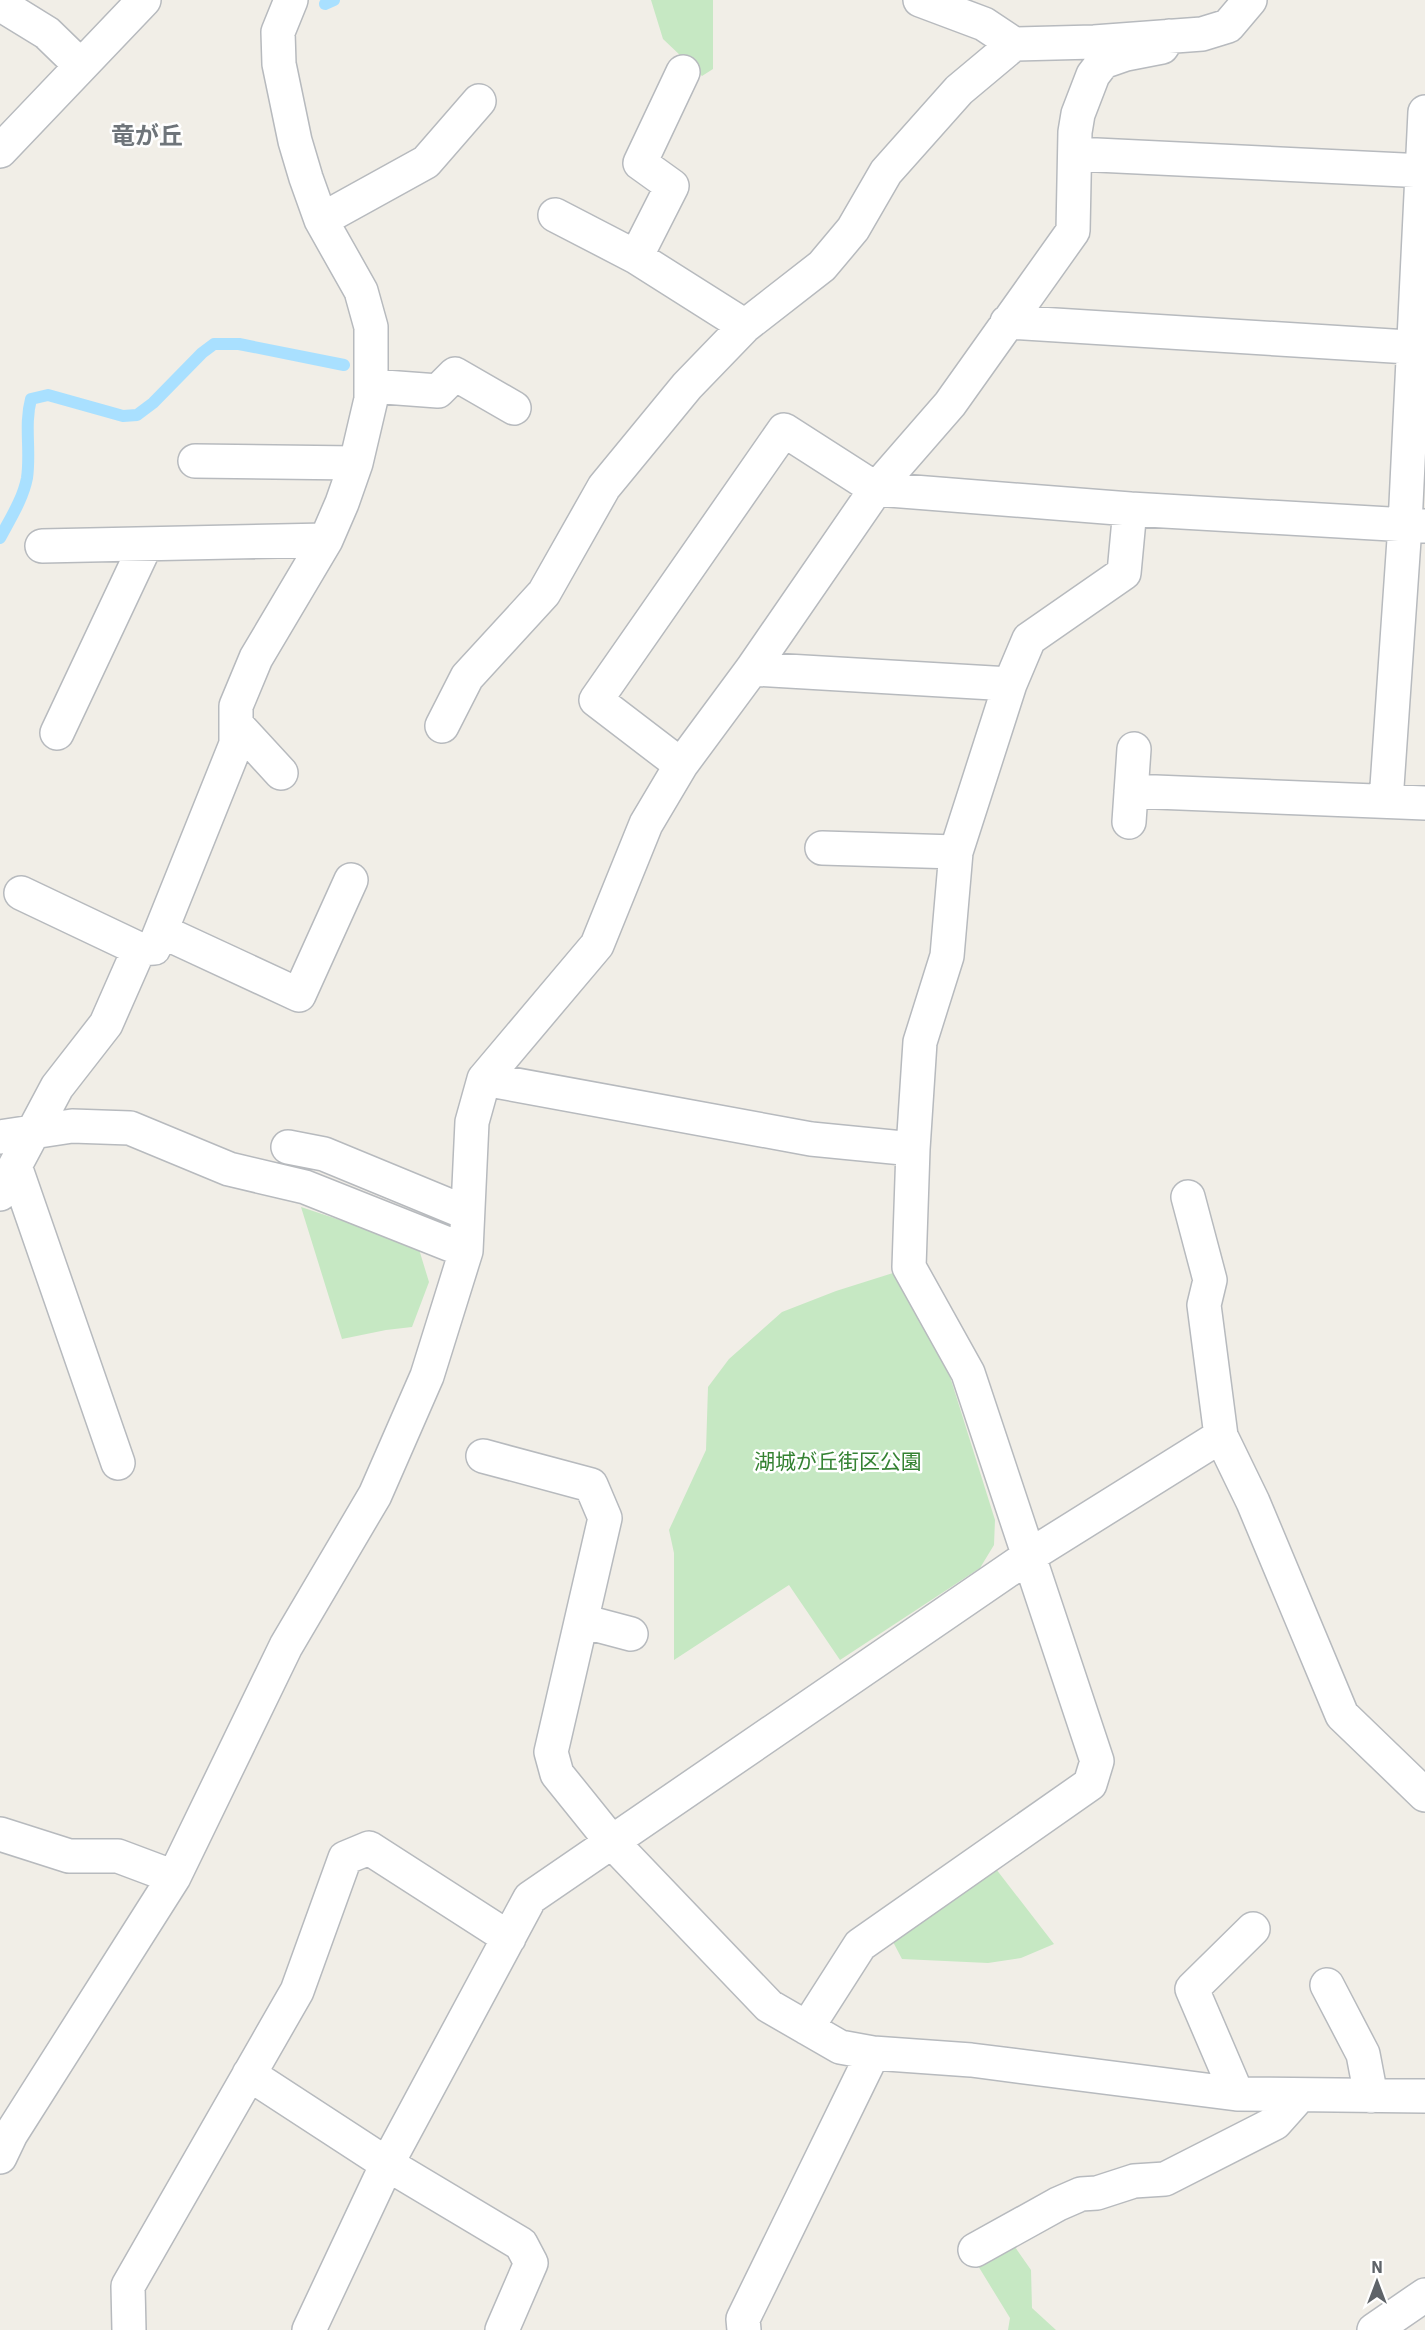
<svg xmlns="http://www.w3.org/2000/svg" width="1425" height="2330" viewBox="0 0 1425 2330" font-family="'IBM Plex Sans','Noto Sans JP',sans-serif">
<rect width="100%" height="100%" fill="#f1eee7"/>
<path fill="#c6e8c3" d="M 651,0 L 713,0 L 713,69 L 702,76 L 663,39 Z
M 301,1207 L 418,1246 L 429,1282 L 412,1327 L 386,1330 L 342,1339 Z
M 893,1273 L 947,1367 L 995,1520 L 994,1545 L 980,1568 L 840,1660 L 789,1585 L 674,1660 L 674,1553 L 669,1530 L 706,1450 L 708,1387 L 729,1359 L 782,1312 L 836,1291 Z
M 996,1869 L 1054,1944 L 1021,1958 L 988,1963 L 902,1959 L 892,1940 Z
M 1008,2237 L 1031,2270 L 1032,2308 L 1056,2330 L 1008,2330 L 1010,2318 L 972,2256 Z"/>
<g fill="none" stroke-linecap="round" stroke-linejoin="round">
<path stroke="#a9e0ff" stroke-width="12" d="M 325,4 L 334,0
M 0,538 C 10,519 23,499 27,478 C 31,451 24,425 31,399 L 48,395 L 123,416 L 137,415 L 153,403 L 202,353 L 214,344 L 239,344 L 344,365"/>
<g stroke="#b7babe" stroke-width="36">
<path id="minor" d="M 920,0 L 984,24 L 1014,44 L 1094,42 L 1202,34 L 1228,26 L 1250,0
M 0,4 L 47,33 L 81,66
M 0,151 L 144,0
M 1076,154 L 1425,171
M 555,215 L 636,257 L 745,326
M 321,220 L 426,162 L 479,101
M 636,257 L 672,186 L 640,163 L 683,72
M 1007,322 L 1425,348
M 371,386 L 438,391 L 455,374 L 514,408
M 195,461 L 356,463
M 42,546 L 326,540
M 752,669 L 1010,684
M 236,724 L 281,773
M 442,726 L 467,677 L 544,593 L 604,487 L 687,386 L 745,326 L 822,266 L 853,229 L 886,172 L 959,90 L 1014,44
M 57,733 L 146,544
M 681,765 L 596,700 L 784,430 L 876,489 L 1130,509 L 1425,526
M 1131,791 L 1425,803
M 1386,801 L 1405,525 L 1425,112
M 1129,822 L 1134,749
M 822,848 L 956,852
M 21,893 L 139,949
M 161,931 L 299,995 L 351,880
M 484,1079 L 811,1139 L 913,1149
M 0,1137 L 72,1126 L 130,1128 L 229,1169 L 305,1187 L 466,1251
M 288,1147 L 324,1154 L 467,1213
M 15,1166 L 118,1463
M 0,1194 L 57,1087 L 106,1024 L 139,949 L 154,948 L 236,744 L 236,706 L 256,658 L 326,540 L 342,503 L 356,463 L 371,399 L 371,327 L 361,291 L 321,220 L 306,178 L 295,141 L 279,64 L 278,32 L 291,0
M 1188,1197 L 1210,1280 L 1204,1305 L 1221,1436 L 1253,1502 L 1342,1715 L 1425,1795
M 483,1456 L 591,1485 L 605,1518 L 551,1752 L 557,1774 L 611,1841 L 769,2006 L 840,2047 L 873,2053 L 971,2060 L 1237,2094 L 1425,2096
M 582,1621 L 631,1634
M 0,1834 L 69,1856 L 118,1856 L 174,1877
M 1327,1985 L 1363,2054 L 1371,2096
M 807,2028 L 860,1945 L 1090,1784 L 1097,1761 L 968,1373 L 909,1267 L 913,1149 L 920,1042 L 947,956 L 956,852 L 1010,684 L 1029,639 L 1124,573 L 1130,509
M 249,2074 L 387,2164 L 521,2244 L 531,2263 L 502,2330
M 1237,2094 L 1192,1989 L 1253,1929
M 0,2157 L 11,2134 L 174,1877 L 286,1646 L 375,1495 L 427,1376 L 466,1251 L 472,1122 L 484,1079 L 597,945 L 646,824 L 681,765 L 752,669 L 876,489 L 950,404 L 1073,231 L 1075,132 L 1078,114 L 1093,75 L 1103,62 L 1126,54 L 1162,47 L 1169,36
M 975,2250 L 1058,2204 L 1081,2194 L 1097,2193 L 1134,2181 L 1165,2179 L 1275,2123 L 1300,2095
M 129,2330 L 128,2286 L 297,1991 L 345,1858 L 369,1848 L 509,1938
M 309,2330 L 387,2164 L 530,1898 L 1029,1556 L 1221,1436
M 744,2330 L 743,2319 L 873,2053
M 1374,2330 L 1425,2295"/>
</g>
<use href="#minor" stroke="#fff" stroke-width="33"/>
</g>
<g text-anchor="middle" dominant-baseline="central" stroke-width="5" stroke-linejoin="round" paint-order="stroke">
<g font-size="21" fill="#348232" stroke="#fff">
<text x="838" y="1461">湖城が丘街区公園</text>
</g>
<g font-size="24" font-weight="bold" fill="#6f757a" stroke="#fff">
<text x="147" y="135">竜が丘</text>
</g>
</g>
<g transform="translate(1377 2282)" stroke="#ffffff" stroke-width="4.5" paint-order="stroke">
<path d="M0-4.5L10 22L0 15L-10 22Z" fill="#5e6368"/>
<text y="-9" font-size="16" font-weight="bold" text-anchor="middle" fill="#5e6368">N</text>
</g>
</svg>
